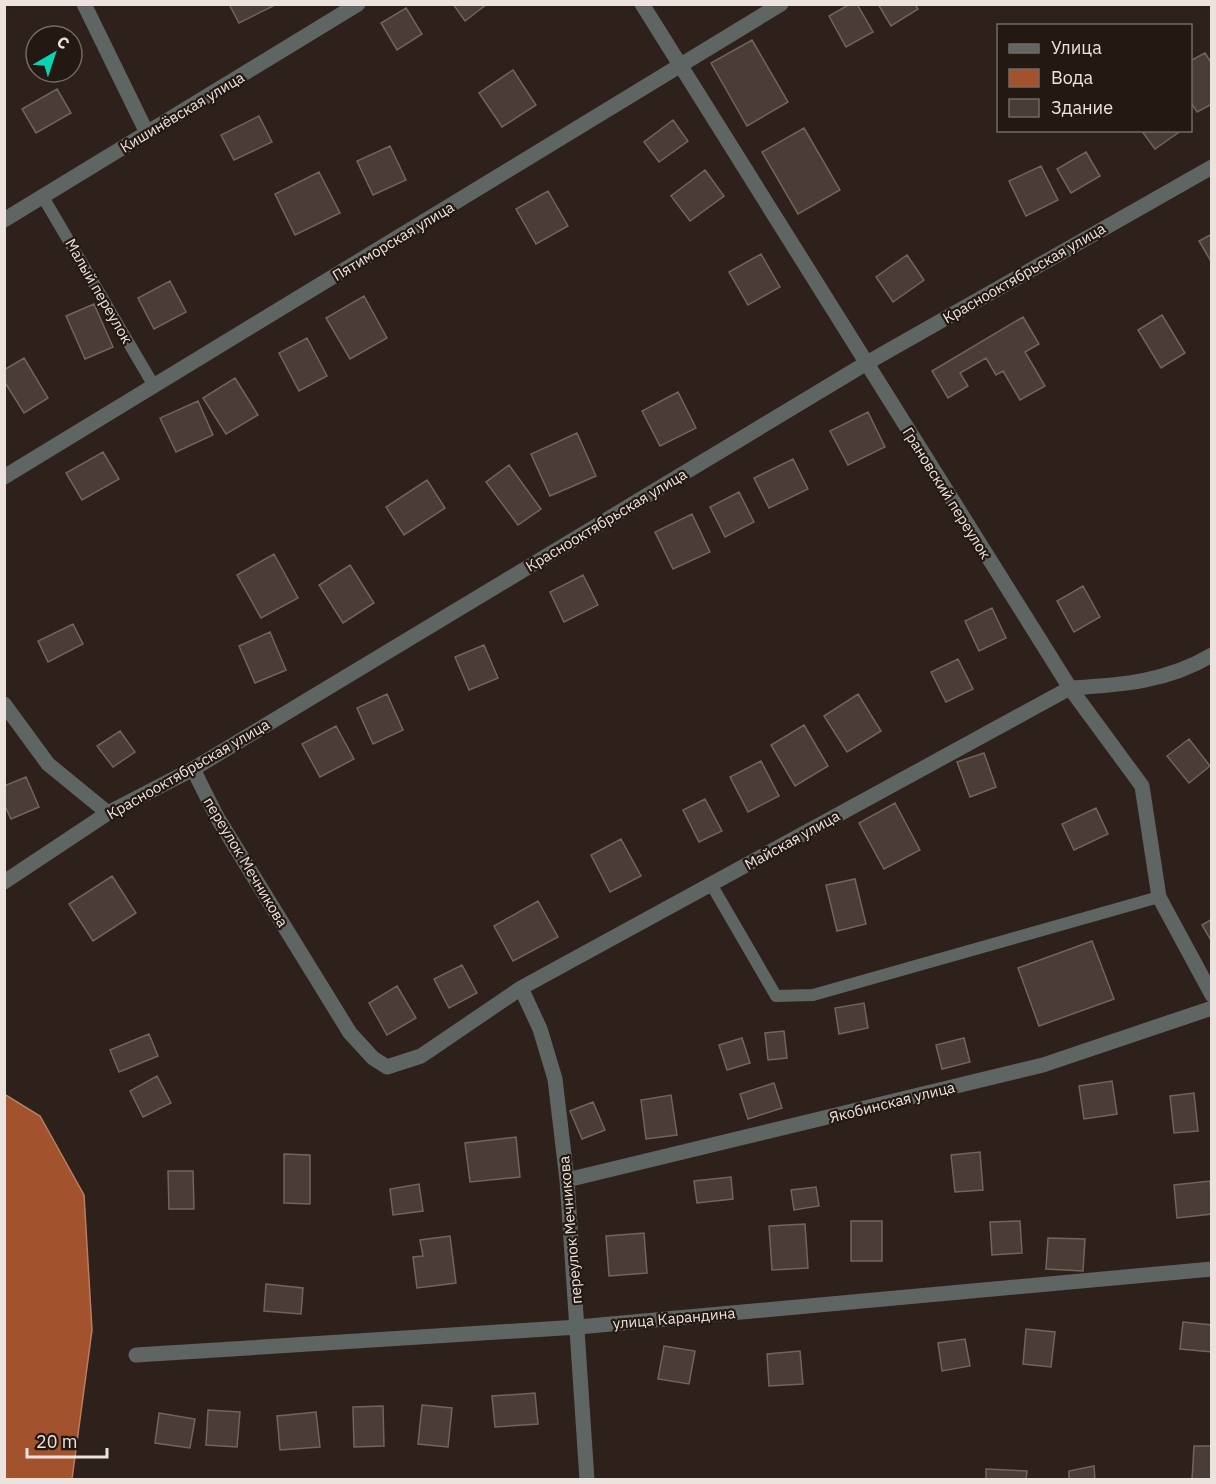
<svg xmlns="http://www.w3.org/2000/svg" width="1216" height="1484" viewBox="0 0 1216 1484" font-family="'IBM Plex Sans',sans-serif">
<rect width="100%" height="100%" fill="#2e211c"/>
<path fill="#a2522d" stroke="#b87e62" stroke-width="1.5" d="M 4,1094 L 40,1116 L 84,1195 L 92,1330 L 72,1479 L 5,1479 Z"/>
<path fill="#4a3c36" stroke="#73635d" stroke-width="1.5" d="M 229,4 L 275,4 L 275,5 L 239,23 Z
M 453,4 L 487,4 L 465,21 Z
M 850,4 L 857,4 L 873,32 L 846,47 L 829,16 Z
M 878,4 L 915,4 L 918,9 L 891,26 Z
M 406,8 L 422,34 L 397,50 L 381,23 Z
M 752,40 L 788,102 L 747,126 L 711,63 Z
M 1205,53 L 1212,64 L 1212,104 L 1197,112 L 1190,101 L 1190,61 Z
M 513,70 L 536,105 L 502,127 L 479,93 Z
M 57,89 L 71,113 L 36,133 L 22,109 Z
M 259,116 L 272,142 L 234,160 L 221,135 Z
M 673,120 L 688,141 L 659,162 L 644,142 Z
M 804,128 L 840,190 L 798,214 L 762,152 Z
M 1141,130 L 1182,130 L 1155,149 Z
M 390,146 L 406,180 L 373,195 L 357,161 Z
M 1086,152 L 1100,176 L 1071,193 L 1057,169 Z
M 1041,166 L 1058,200 L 1026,216 L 1009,181 Z
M 705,170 L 724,196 L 690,221 L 671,196 Z
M 319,172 L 340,213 L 295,235 L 275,194 Z
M 548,191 L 568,226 L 536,244 L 516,209 Z
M 1212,234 L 1212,263 L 1199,241 Z
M 761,254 L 780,287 L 748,305 L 729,272 Z
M 907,255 L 924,280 L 893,302 L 876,277 Z
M 170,281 L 186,312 L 154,329 L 138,298 Z
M 364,296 L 387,338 L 350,359 L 326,318 Z
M 94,304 L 113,347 L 85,359 L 66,316 Z
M 1162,315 L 1185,353 L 1161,368 L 1138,330 Z
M 1023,317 L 1039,344 L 1025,352 L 1045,386 L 1020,400 L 1003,371 L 996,375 L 986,358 L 960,373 L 968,386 L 948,398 L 932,371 Z
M 307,338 L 327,376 L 299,391 L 279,353 Z
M 24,358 L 48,398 L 24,413 L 4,381 L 4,370 Z
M 235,378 L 258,415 L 226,434 L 203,398 Z
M 678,392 L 696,428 L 660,446 L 642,411 Z
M 198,401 L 213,435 L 176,452 L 160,418 Z
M 868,412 L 885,447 L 848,465 L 830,431 Z
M 577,433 L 596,476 L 550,496 L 531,454 Z
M 103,452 L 119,479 L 82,500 L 66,473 Z
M 793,459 L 808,489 L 769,508 L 754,478 Z
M 509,465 L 541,509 L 518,525 L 486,482 Z
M 427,480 L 445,508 L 404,535 L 386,507 Z
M 739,492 L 754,522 L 725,537 L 710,507 Z
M 692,514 L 710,552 L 673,569 L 655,532 Z
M 274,554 L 298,598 L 261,618 L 237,575 Z
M 350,565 L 374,603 L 343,623 L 319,585 Z
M 583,575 L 598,605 L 564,622 L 550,592 Z
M 1083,586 L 1100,617 L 1074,632 L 1057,601 Z
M 992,608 L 1006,638 L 979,651 L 965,621 Z
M 73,624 L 83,644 L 48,662 L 38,641 Z
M 270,632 L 286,670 L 255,683 L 239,646 Z
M 484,645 L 498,678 L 469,690 L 455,657 Z
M 958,659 L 973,689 L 946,702 L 931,672 Z
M 387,694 L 403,730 L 373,744 L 357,708 Z
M 858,694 L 881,731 L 847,752 L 824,716 Z
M 804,725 L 828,766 L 795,786 L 771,745 Z
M 336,726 L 354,759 L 320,777 L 302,744 Z
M 120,731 L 135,752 L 113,767 L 97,746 Z
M 1189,739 L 1210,766 L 1189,783 L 1167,756 Z
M 984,753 L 996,787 L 970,797 L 957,762 Z
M 761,761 L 779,796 L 748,812 L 730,777 Z
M 26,777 L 39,807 L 11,819 L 4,804 L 4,786 Z
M 705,799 L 722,831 L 699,842 L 683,810 Z
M 895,803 L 920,850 L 884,869 L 859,823 Z
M 1096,808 L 1108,834 L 1074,850 L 1062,824 Z
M 621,839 L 641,876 L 610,892 L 591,855 Z
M 112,876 L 136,913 L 93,941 L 69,904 Z
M 855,879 L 866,924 L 837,931 L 826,885 Z
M 538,901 L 558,937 L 513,961 L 494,926 Z
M 1212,919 L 1212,942 L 1202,925 Z
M 1092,941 L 1114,999 L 1039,1026 L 1018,968 Z
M 462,965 L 477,993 L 449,1008 L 434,979 Z
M 397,986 L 416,1018 L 387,1035 L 369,1003 Z
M 864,1003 L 868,1028 L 839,1034 L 835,1008 Z
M 784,1031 L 787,1058 L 768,1060 L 765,1033 Z
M 149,1034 L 158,1056 L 119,1072 L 110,1050 Z
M 742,1038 L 750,1063 L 727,1070 L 719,1045 Z
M 964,1038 L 970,1062 L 942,1069 L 936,1045 Z
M 157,1076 L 171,1103 L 143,1117 L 130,1091 Z
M 1112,1081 L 1117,1114 L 1084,1119 L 1079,1086 Z
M 774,1083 L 782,1108 L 748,1119 L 740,1094 Z
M 1194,1093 L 1198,1131 L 1174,1133 L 1170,1096 Z
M 671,1095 L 677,1135 L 646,1139 L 641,1100 Z
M 593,1102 L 605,1130 L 582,1139 L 570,1111 Z
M 516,1137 L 520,1177 L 470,1182 L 465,1143 Z
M 980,1152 L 983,1190 L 955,1192 L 951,1155 Z
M 284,1154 L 310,1155 L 310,1204 L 284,1203 Z
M 168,1171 L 193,1171 L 194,1209 L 169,1209 Z
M 731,1177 L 733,1199 L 697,1203 L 694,1181 Z
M 1210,1181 L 1212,1214 L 1177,1218 L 1174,1185 Z
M 419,1184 L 423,1211 L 393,1215 L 390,1189 Z
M 816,1187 L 819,1206 L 794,1210 L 791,1190 Z
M 851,1221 L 882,1221 L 882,1261 L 851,1261 Z
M 1020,1221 L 1022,1253 L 992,1255 L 990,1222 Z
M 805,1224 L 808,1268 L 772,1270 L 769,1226 Z
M 644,1233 L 647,1273 L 609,1276 L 606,1236 Z
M 450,1236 L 456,1283 L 417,1288 L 413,1257 L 423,1256 L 420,1240 Z
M 1048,1238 L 1085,1239 L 1083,1271 L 1046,1269 Z
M 266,1284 L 303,1288 L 301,1314 L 264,1311 Z
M 1183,1322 L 1212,1325 L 1212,1352 L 1180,1349 Z
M 1026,1329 L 1055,1332 L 1051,1367 L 1023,1364 Z
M 965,1339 L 970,1366 L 942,1371 L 938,1343 Z
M 664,1346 L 695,1351 L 689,1384 L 658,1379 Z
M 800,1351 L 803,1384 L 769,1386 L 767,1354 Z
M 535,1393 L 538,1424 L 495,1427 L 492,1396 Z
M 422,1405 L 452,1408 L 448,1447 L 418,1444 Z
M 383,1406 L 384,1446 L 354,1447 L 353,1407 Z
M 208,1410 L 240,1412 L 237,1447 L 206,1445 Z
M 316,1412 L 320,1447 L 280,1450 L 277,1416 Z
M 159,1413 L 195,1419 L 190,1448 L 155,1443 Z
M 1194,1446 L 1212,1446 L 1212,1480 L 1192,1480 Z
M 1094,1466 L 1095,1480 L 1069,1480 L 1069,1471 Z
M 986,1469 L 1027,1471 L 1026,1480 L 986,1480 Z"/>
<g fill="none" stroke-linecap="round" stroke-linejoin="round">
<path stroke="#5e6563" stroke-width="12" d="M 43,197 L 154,386
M 711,884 L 776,996 L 813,995 L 1159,897"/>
<path stroke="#5e6563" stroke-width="15" d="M 84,4 L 147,133
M 642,4 L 1070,688 L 1142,786 L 1159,897 L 1212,995
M 4,220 L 358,4
M 4,477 L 781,4
M 4,704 L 48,764 L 108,813
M 193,769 L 217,817 L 350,1033 L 373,1058 L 387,1067 L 421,1056 L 521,988 L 1070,688 C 1122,685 1166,682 1212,655
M 4,882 L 108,813 L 193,769 L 865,364 L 1212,167
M 521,988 L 540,1029 L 555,1079 L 567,1180 L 587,1480
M 567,1180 L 1043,1065 L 1212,1008
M 136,1355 L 578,1327 L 1212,1269"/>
</g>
<g text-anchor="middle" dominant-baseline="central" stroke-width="4.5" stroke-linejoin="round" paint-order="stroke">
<g font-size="15" fill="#ece3df" stroke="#241813">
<text transform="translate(182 112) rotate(-31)">Кишинёвская улица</text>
<text transform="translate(393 241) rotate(-31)">Пятиморская улица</text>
<text transform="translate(1024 273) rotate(-30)">Краснооктябрьская улица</text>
<text transform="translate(99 291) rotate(60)">Малый переулок</text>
<text transform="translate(947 493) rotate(58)">Грановский переулок</text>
<text transform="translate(606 520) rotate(-31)">Краснооктябрьская улица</text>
<text transform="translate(188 769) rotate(-30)">Краснооктябрьская улица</text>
<text transform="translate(792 840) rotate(-29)">Майская улица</text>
<text transform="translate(246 862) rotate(59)">переулок Мечникова</text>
<text transform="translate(892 1102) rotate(-14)">Якобинская улица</text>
<text transform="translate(570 1230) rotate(-95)">переулок Мечникова</text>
<text transform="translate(674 1318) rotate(-5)">улица Карандина</text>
</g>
</g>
<rect width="1216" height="1484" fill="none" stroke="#ece3df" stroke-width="12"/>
<rect x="997" y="24" width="195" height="108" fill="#241813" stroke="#746965" stroke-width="1.5"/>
<rect x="1009" y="44" width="30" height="9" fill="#5e6563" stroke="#746965" stroke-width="1.5"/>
<text x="1051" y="54" font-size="18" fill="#ece3df">Улица</text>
<rect x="1009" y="69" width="30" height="18" fill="#a2522d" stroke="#746965" stroke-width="1.5"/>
<text x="1051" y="84" font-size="18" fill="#ece3df">Вода</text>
<rect x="1009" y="99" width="30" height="18" fill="#4a3c36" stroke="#746965" stroke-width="1.5"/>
<text x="1051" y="114" font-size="18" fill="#ece3df">Здание</text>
<g transform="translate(54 54) rotate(39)"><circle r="28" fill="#241813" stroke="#746965" stroke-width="1.5"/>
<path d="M0-4.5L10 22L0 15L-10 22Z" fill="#09d5b5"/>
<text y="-9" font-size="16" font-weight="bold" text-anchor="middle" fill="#ece3df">С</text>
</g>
<path d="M27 1448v9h80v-9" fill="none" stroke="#ece3df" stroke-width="3"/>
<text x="36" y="1448" font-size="18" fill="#ece3df" stroke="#241813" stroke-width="4.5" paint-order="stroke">20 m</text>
</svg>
